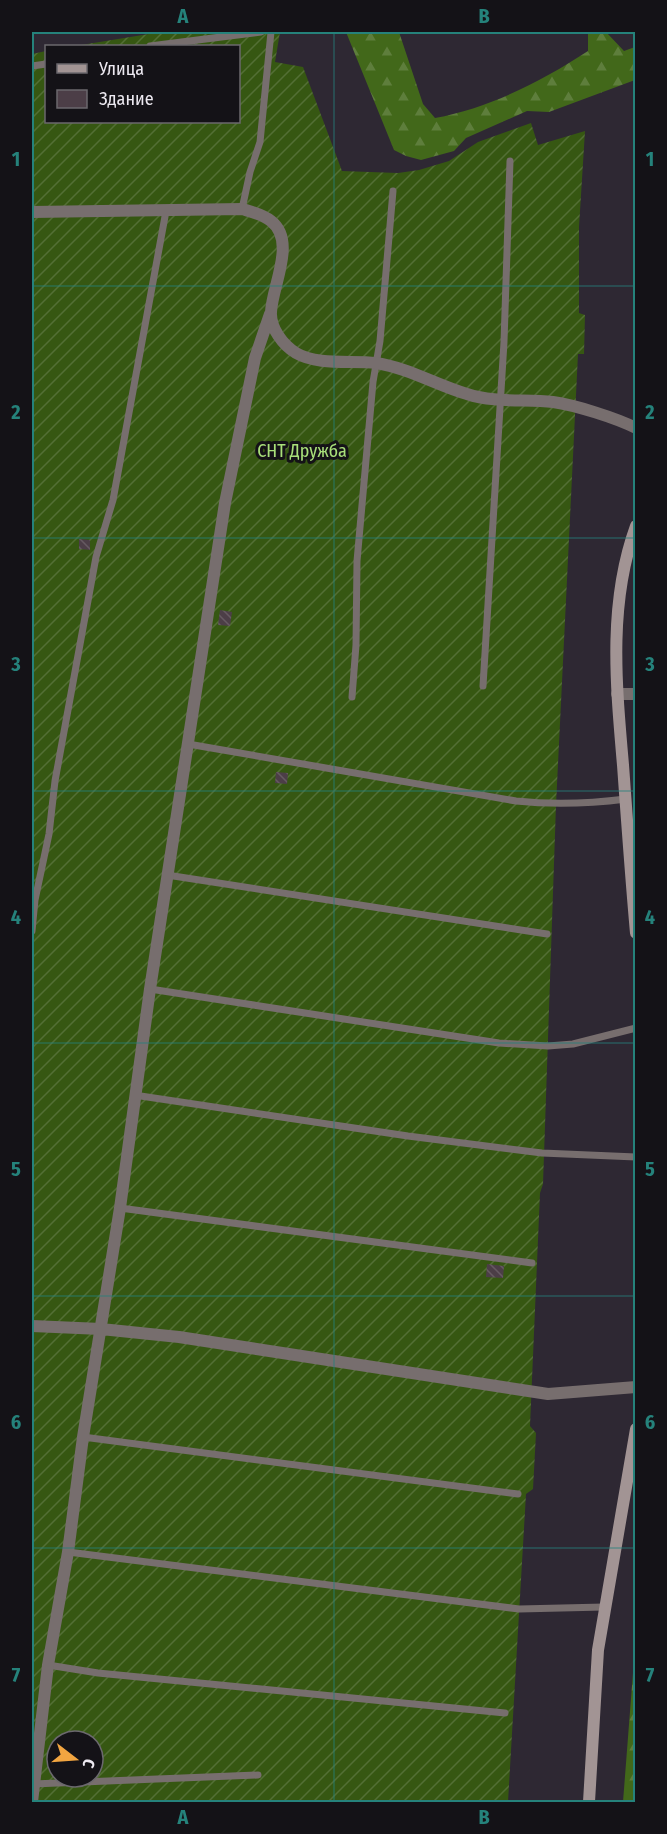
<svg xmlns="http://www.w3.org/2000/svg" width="667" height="1834" viewBox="0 0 667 1834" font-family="'Fira Sans Condensed',sans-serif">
<defs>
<pattern id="forest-firs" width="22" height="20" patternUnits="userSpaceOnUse" patternTransform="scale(1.5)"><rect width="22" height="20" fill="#42681a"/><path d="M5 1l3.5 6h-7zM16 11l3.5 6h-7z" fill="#5e7e3c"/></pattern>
<pattern id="garden-furrows" width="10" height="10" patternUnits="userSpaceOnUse" patternTransform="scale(1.5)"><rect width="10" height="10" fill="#365712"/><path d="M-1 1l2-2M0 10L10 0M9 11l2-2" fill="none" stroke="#536f35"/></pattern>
<pattern id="building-back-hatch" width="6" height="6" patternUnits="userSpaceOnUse" patternTransform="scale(1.5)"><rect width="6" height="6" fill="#4c3e47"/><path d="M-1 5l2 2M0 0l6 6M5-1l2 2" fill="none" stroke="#665a62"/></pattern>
</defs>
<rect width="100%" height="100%" fill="#2e2833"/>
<path fill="url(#forest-firs)" d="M 346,32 L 399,32 L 423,104 L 435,118 C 490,108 542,81 588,51 L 588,32 L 606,32 L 624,51 L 635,47 L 635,80 L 549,112 L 527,111 L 466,138 L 454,151 L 421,160 L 406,156 L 394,150 Z
M 635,1647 L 635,1802 L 623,1802 Z"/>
<path fill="url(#garden-furrows)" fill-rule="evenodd" d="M 161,32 L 280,32 L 275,62 L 303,67 L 342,171 L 398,173 L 419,170 L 449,161 L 478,142 L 531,123 L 538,145 L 585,131 L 579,227 L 579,313 L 585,315 L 584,354 L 578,354 L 556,805 L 543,1184 L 540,1193 L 530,1426 L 536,1433 L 533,1489 L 526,1494 L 508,1802 L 32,1802 L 32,54 L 46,51 L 46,122 L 238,122 L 238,46 L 75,46 ZM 57,1741 L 93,1741 L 93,1777 L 57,1777 Z"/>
<path fill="url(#building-back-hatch)" d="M 79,539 L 90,540 L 90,550 L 79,549 Z
M 220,610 L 232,612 L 230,626 L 218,625 Z
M 276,772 L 288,773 L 287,784 L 275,783 Z
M 487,1264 L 504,1266 L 503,1278 L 486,1277 Z"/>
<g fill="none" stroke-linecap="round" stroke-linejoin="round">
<path stroke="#776e6e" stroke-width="7" d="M 150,46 L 261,32
M 32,66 L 46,64
M 242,209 L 250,172 L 260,142 L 271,32
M 483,686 L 504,342 L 510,161
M 352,697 L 356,645 L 357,561 L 373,382 L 380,341 L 393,191
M 188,744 L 516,801 C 554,805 587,804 626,799
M 167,875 L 547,934
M 32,931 L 35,900 L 49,834 L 55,781 L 96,557 L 113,500 L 166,211
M 150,989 L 499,1043 L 548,1046 L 573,1044 L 636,1028
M 134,1095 L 408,1136 L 542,1153 L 636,1157
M 120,1208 L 532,1263
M 83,1437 L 518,1494
M 68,1552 L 519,1609 L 604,1607
M 48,1665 L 98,1673 L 505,1713
M 33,1784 L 258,1775"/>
<path stroke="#776e6e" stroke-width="12" d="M 32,212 L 242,209 C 252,212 262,214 271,221 C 297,241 272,286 271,312 C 270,328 283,345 296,353 C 318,366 352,360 376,363 C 409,368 436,385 467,394 C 494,403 525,399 553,402 C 575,405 616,418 636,428
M 617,694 L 636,694
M 32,1326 L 101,1329 L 179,1337 L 548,1394 L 636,1387
M 32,1802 L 48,1665 L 68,1552 L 83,1437 L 120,1208 L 150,989 L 225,503 L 255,358 L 270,314"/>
<path stroke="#a29494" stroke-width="12" d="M 636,526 C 608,603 616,684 623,765 C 627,821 631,877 636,933
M 589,1802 L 598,1650 L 636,1429"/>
</g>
<path fill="none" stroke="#25827b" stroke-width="1.5" stroke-opacity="0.55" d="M 334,32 L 334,1802M 32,286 L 636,286M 32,538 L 636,538M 32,791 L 636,791M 32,1043 L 636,1043M 32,1296 L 636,1296M 32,1548 L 636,1548"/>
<g text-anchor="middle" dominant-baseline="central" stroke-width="6" stroke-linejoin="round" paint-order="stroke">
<g font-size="18" fill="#a9e07a" stroke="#141217">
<text x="302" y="451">СНТ Дружба</text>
</g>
</g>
<rect width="667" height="1834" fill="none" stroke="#141217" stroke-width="66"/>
<rect x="45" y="45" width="195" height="78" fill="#141217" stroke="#6b686e" stroke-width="1.5"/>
<rect x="57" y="64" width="30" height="9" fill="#a29494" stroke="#6b686e" stroke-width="1.5"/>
<text x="99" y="75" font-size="18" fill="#ede9f1">Улица</text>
<rect x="57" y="90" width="30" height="18" fill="#4c3e47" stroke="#6b686e" stroke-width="1.5"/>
<text x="99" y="105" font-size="18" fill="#ede9f1">Здание</text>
<g transform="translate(75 1759) rotate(107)"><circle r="28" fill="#141217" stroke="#6b686e" stroke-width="1.5"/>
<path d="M0-4.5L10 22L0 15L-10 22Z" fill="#f2a541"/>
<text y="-9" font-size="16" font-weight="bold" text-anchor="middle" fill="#ede9f1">С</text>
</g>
<rect x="33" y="33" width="601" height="1768" fill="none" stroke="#25827b" stroke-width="2"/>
<g font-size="20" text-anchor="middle" font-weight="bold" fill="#25827b">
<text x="183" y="23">A</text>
<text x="484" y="23">B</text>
<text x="16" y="166">1</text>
<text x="650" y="166">1</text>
<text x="16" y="419">2</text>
<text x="650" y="419">2</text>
<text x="16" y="671">3</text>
<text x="650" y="671">3</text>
<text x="16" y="924">4</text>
<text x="650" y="924">4</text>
<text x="16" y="1176">5</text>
<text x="650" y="1176">5</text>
<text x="16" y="1429">6</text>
<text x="650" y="1429">6</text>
<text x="16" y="1682">7</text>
<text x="650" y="1682">7</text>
<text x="183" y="1824">A</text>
<text x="484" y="1824">B</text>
</g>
</svg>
